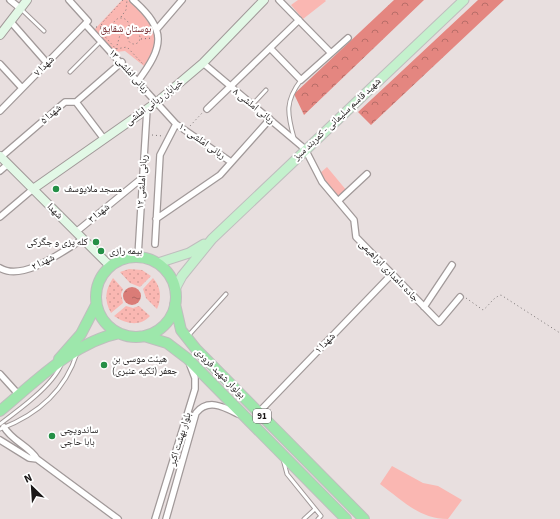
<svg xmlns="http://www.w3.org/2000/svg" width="560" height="519" viewBox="0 0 560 519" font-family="'Source Sans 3','Noto Naskh Arabic',sans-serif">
<defs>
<pattern id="grass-dots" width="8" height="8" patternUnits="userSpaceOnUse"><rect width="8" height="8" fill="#fab7b2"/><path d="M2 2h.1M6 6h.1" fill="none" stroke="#d69d98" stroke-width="1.8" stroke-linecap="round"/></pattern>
<pattern id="forest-crowns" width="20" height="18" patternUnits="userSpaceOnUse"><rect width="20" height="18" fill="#e48680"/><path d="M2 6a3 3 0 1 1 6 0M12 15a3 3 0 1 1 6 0" fill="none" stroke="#b86d68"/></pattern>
<pattern id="water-ripples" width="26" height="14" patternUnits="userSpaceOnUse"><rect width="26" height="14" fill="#da7c77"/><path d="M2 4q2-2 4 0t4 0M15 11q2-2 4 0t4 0" fill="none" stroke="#b06561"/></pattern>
</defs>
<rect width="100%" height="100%" fill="#e8dfdf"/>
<path fill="url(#grass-dots)" d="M 129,269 L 142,270 L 151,276 L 140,287 L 130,283 L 120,272 Z
M 113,278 L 123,289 L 121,294 L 123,303 L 111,313 C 104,300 105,290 113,278 Z
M 153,278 C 161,287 162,298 157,309 L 146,298 L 143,289 Z
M 126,306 L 133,308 L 139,306 L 150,316 C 140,327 126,324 114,316 Z"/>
<path fill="url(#forest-crowns)" d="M 394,0 L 424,0 L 304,115 L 294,94 Z
M 478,0 L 504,0 L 371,125 L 358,112 Z"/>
<path fill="#fab7b2" d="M 122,0 L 128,0 C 135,6 146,13 152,21 C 161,35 152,55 144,66 L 125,51 L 115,52 L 94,30 Z
M 298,0 L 325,0 L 326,1 L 303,19 L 291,5 Z
M 327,167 L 347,191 L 339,198 L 319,174 Z
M 392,466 L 423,483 L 438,486 L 462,500 L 448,519 C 419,519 402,500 380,484 Z"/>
<path fill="url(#water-ripples)" d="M123 296a9 9 0 1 1 18 0a9 9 0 1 1-18 0Z"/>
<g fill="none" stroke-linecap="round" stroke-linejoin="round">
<g stroke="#a19999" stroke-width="5">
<path id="lane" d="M 21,9 L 44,31
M 70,72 L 101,41
M 252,105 L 266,90
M 294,138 C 287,113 285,101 301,80
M 188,336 L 226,294
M 0,424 C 19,410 52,386 61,365
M 0,429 C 37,415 65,391 77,353
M 283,459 L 287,474 L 321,516 L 318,519
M 304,519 L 315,509"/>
</g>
<g stroke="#a19999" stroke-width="8">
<path id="street" d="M 10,0 L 21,9
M 133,0 C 167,30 164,46 138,81
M 279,0 L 331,53
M 11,22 L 47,63
M 85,24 L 176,124 L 231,162
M 157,29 L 182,0
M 270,48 L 301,80 L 348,38
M 203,63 L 305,149 L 322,182 L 354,220 L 356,237 L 439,322 L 460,297
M 0,64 L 22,88
M 76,102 L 104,139
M 207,109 L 299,20
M 0,111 L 88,21 L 69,0
M 1,157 L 65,102 L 76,102 L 122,62
M 0,171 L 8,164
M 338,201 L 367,174
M 0,217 L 33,189
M 156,219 L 220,175 L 270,119
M 76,232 L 142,178
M 155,244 L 160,155 L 176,124
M 138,256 L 147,109
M 0,268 C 23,282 63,251 83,239
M 424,307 L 452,265
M 0,374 L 19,395
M 259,412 L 392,274
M 4,427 C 12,441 29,446 37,459 L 118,519
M 0,440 L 29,458 L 37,459
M 155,519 L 195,389 L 195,378 L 190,365
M 166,519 L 196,413 C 208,398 224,407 238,414"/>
</g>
<g stroke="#a19999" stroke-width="10">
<path id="secondary" d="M 0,35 L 27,0
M 0,156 L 110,266
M 33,189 L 157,102 L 203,63 L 264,0"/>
</g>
<g stroke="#bfbebe" stroke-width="11">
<path id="primary" d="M 158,263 L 189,253 L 204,244
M 175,289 L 182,276 L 212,239 L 464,0"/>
</g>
<g stroke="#bfbebe" stroke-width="12">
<path id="highway" d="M96 297a40 40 0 1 1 80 0a40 40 0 1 1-80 0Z
M 175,304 L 181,330 L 196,349 L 364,519
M 144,336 L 167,343 L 188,359 L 346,519
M 59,359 L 81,334 L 96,305
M 0,411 C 35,382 74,342 119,333"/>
</g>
<path stroke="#797474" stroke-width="1" stroke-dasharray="1 3" stroke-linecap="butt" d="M 123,0 L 102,23 L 100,31 L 116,49 L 127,47 L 143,64
M 121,17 L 126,10 L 127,0
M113 26a8 8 0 1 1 16 0a8 8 0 1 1-16 0Z
M 96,27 L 112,27
M128 38a6 6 0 1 1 12 0a6 6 0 1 1-12 0Z
M 141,39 L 152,38
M 116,49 L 120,35
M 190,126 L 203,112
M 152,135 L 163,136
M 466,298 L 483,310 C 490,305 492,298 501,295 L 560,333"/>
<use href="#lane" stroke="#fff" stroke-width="3"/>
<use href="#street" stroke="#fff" stroke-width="5.5"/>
<use href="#secondary" stroke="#e2f8e6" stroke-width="8"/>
<use href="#primary" stroke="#c4f1cd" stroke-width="9"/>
<use href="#highway" stroke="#9de7ab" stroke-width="10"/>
</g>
<g fill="#248f46" stroke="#fff" stroke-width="1.5">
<circle cx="56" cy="189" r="4"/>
<circle cx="96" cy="242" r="4"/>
<circle cx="101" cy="251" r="4"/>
<circle cx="104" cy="365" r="4"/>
<circle cx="52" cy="436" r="4"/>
</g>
<g text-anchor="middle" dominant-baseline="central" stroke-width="4" stroke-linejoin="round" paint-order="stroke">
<rect fill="#fff" stroke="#5f5d5d" stroke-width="1" x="253" y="409" width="18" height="14" rx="3"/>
<g font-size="9" font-weight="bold" fill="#1a1717">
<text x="262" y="416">91</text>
</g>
<g font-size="10" fill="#681417" stroke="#fff">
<text x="126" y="29">بوستان شقایق</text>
</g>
<g font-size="10" fill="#1a1717" stroke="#fff">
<text transform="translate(44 66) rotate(-45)">شهدا ۷</text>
<text transform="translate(129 71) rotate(48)">ربانی املشی ۱۳</text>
<text transform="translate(154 102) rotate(-37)">خیابان ربانی املشی</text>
<text transform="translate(254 106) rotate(39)">ربانی املشی ۸</text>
<text transform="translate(51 114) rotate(-41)">شهدا ۵</text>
<text transform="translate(337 119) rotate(-43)">شهید قاسم سلیمانی - کمربند سبز</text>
<text transform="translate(202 141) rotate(35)">ربانی املشی ۱۰</text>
<text transform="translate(142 182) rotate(-86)">ربانی املشی ۱۲</text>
<text transform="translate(55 211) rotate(45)">شهدا</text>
<text transform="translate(99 213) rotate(-39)">شهدا ۳</text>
<text transform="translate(43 262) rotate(-26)">شهدا ۲</text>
<text transform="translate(389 271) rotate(46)">جاده دامداری ابراهیمی</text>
<text transform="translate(325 343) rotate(-46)">شهدا ۱</text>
<text transform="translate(220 373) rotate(45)">بولوار شهید فرودی</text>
<text transform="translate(180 439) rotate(-73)">بلوار بهشت اکبر</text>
</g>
<g font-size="10" fill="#1a1717" stroke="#fff" text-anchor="start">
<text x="64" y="189">مسجد ملایوسف</text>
<text x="88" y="242" text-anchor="end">کله پزی و جگرکی</text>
<text x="109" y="251">بیمه رازی</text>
<text x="112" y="359">هيئت موسی بن<tspan x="112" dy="12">جعفر (تکیه عنبری)</tspan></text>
<text x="60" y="430">ساندویچی<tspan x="60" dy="12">بابا حاجی</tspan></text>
</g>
</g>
<g transform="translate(32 487) rotate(335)" stroke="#ffffff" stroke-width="3" paint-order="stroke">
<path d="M0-3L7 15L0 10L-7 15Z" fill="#1a1717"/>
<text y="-6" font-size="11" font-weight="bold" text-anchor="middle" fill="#1a1717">N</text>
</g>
</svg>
